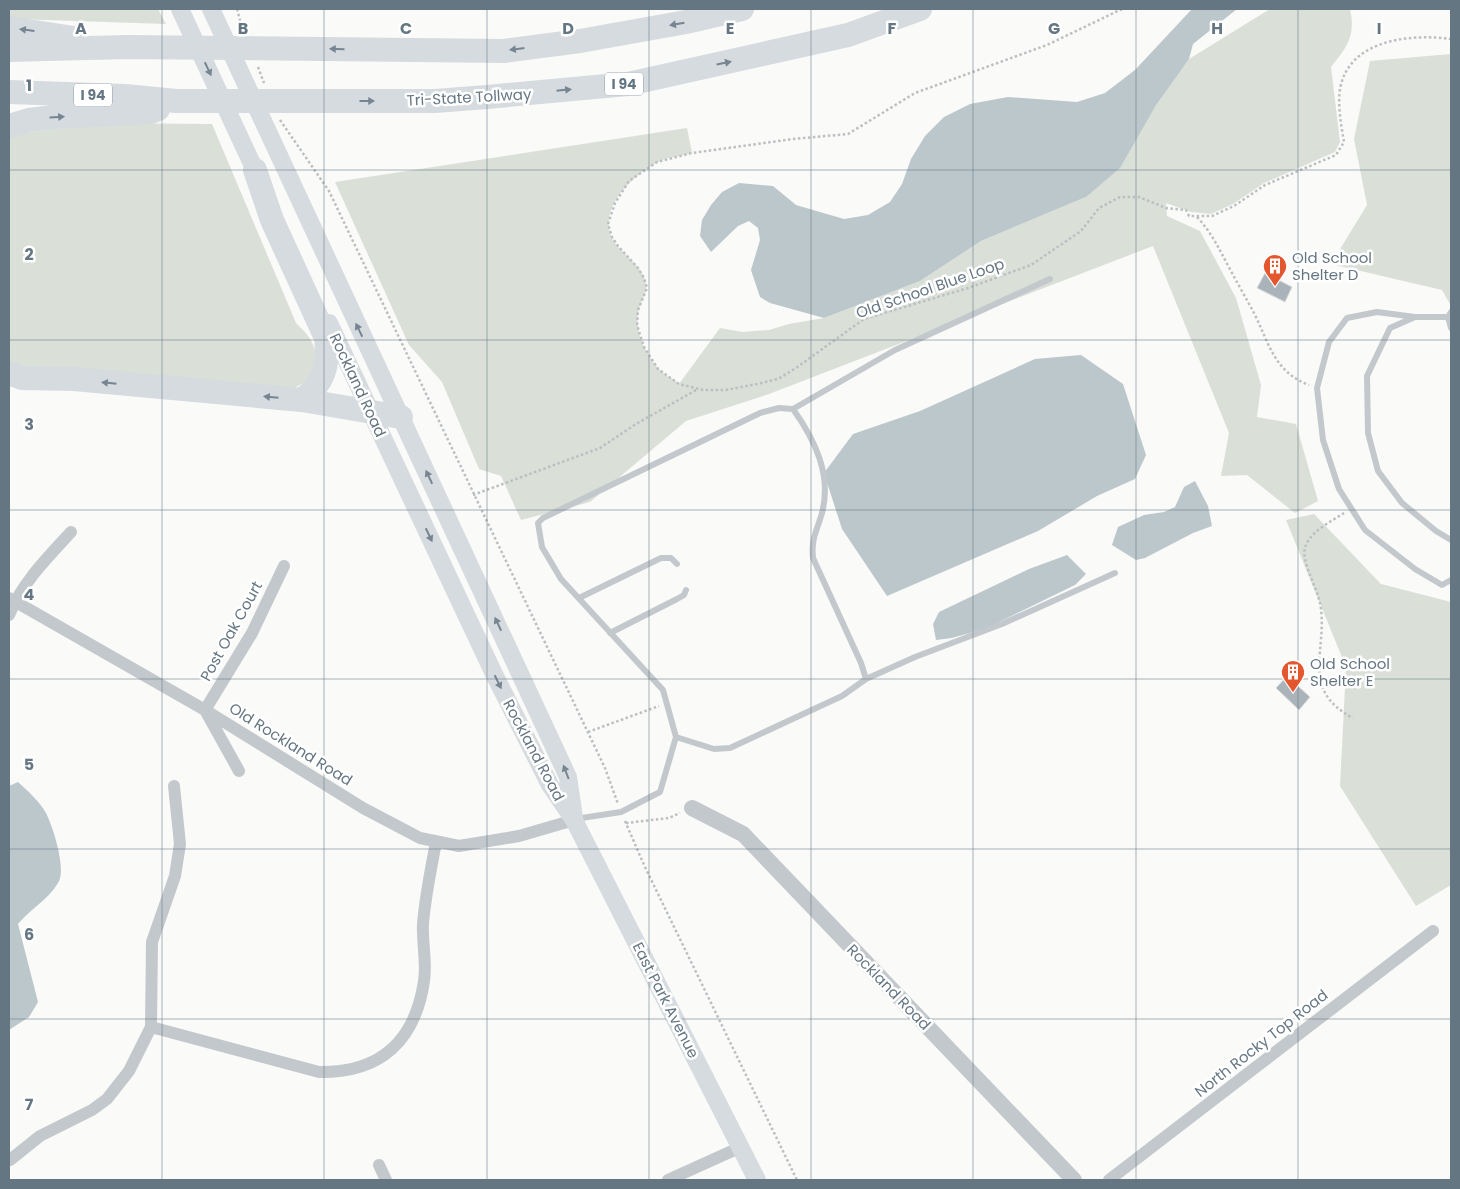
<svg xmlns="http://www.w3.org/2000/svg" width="1460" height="1189" viewBox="0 0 1460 1189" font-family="Poppins,sans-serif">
<rect width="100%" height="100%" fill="#fafaf8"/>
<path fill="#dadfd7" d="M 9,9 L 158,9 L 166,24 L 15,19 L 9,18 Z
M 1270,9 L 1350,9 C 1356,36 1347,47 1331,67 L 1340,142 L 1335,152 L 1264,183 L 1233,204 L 1211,214 L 1191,212 L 1166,203 L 1167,216 L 1200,231 L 1236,298 L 1261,385 L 1257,417 L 1296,424 L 1318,501 L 1295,513 L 1247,475 L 1221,476 L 1229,433 L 1153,246 L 769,394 L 686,421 L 590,502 L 521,520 L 501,476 L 479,469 L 442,382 L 409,345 L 335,182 L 687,128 L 692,153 C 681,156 666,157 656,163 C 632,176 598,208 612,238 C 620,254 647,268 646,287 C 646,295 639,304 638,313 C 635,332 645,353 658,368 C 663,374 673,379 679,384 L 720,328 L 742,332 L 769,330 L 789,324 L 824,318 L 920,281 L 981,241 L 1086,197 L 1189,59 Z
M 1451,54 L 1451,306 L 1442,290 L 1331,264 L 1367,205 L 1354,139 L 1370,61 Z
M 97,123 L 212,124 L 296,323 C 313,339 316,346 317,369 L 307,381 L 278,397 L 9,369 L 9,135 Z
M 1314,514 L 1381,584 L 1451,602 L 1451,885 L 1416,906 L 1340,786 L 1346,667 L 1286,520 Z"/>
<path fill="#bbc7cb" d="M 1192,9 L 1237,9 L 1193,44 L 1189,59 L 1156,105 L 1120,168 L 1086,197 L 981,241 L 920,281 L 824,318 L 770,303 L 760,297 L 751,270 L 760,240 L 758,228 L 749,221 L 738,226 L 711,252 L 700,236 L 702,220 L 711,205 L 722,192 L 739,183 L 773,186 L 796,205 L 844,219 L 868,215 L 890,202 L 902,184 L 911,159 L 925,136 L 944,117 L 970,104 L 1008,97 L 1077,102 L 1105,93 L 1135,70 Z
M 1081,355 L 1123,384 L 1146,455 L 1135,479 L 1097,496 L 1038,531 L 887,596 L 842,529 L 824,473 L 853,434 L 920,411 L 1035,359 Z
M 1195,481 L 1208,506 L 1212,526 L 1193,533 L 1145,558 L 1136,560 L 1112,545 L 1118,527 L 1144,515 L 1164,512 L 1175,507 L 1184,487 Z
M 1067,555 L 1086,574 L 1075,585 L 987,628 L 952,638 L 936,640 L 933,624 L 939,612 L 1029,569 Z
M 18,782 C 28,791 39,801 46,813 C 53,827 67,870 58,883 C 48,900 30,909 18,924 L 38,1002 L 29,1017 L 9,1030 L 9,786 Z"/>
<path fill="#aab3b9" stroke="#dcdcda" d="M 1265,273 L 1292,287 L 1285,302 L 1257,288 Z
M 1287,676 L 1310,697 L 1299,710 L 1276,688 Z"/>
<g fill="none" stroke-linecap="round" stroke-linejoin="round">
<path stroke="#bbbfc2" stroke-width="2.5" stroke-dasharray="2.5 2.5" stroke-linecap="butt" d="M 237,9 L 243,32
M 1122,9 L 1047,45 L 915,93 L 848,134 L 793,139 L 692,153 L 657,162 L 629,181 L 615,203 L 608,224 L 612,237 L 618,246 L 638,268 L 644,278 L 647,288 L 638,310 L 637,325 L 644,347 L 658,369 L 679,384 L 703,390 L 726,390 L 757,384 L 778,379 L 796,368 L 864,319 L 968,288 L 1031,265 L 1081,231 L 1099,208 L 1120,197 L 1139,197 L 1166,208 L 1186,210 L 1189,216 L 1212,216 L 1234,206 L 1265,185 L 1336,155 L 1344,142 C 1341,124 1336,98 1342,81 C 1356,38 1414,34 1451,39
M 258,67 L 264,83
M 280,120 L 329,191 L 605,768 L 618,804
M 1197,217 C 1213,234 1221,253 1232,273 C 1239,286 1247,300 1254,313 C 1269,343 1274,372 1309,385
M 473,495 L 600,448 L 636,424 L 698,389
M 1344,513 C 1332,521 1309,532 1305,548 C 1301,561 1317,588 1320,603 C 1329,649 1298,689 1353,718
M 588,732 L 659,706
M 625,821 L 644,865 L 797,1180
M 626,823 L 669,818 L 680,813"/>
<path stroke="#c3c8cc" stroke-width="6" d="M 1451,312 L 1448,317 L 1451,328
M 1415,317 L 1390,328 L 1367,376 L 1368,433 L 1378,471 L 1402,503 L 1436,531 L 1451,540
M 1448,317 L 1415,317 L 1377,312 L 1347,318 L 1329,342 L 1317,388 L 1323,440 L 1339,489 L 1365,530 L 1415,569 L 1442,585 L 1451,580
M 793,409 C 815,440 832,475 822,513 C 817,531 811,538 813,558 L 861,663 L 866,679
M 579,598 L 661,558 L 671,558 L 677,564
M 610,633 L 677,599 L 684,595 L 686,590
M 676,737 L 714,749 L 730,748 L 842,696 L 866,679 L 915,657 L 1002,624 L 1115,573
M 575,819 L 621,812 L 660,792 L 676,737 L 663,690 L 561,579 L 542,547 L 538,523 L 543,518 L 760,413 L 779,408 L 793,409 L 895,350 L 1050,279"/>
<path stroke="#c3c8cc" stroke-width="12" d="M 9,598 L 205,710 L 363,808 L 420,838 L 459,846 L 519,836 L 574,820
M 9,615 C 22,583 47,558 71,532
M 239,771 L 205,710 L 252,633 L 284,566
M 151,1027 L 319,1072 C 380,1073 415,1042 424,981 C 427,962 422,943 423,924 C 425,897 431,869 436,842
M 10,1160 L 40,1136 L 92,1110 L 107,1099 L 129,1071 L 151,1027 L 152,942 L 175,876 L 180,844 L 174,786
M 379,1165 L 386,1180
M 668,1180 L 741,1147
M 1109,1180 L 1433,931"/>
<path stroke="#c3c8cc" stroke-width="16" d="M 692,808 L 743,834 L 1074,1180"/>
<path stroke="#d6dbdf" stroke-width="18" d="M 180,9 L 260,181
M 211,9 L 568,777 L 574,817
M 329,323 L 494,674 L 550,785 L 574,820 L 757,1180"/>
<path stroke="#d6dbdf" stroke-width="24" d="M 9,28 L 74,38
M 9,50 L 127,47 L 504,51 L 580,41 L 686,22 L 742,9
M 9,92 L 125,96 L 176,101 L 435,101 L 487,97 L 628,84 L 848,35 L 920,9
M 9,126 L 29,120 L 54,117 L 151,112 L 158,109
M 255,170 L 272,220 L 326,338 C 329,366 324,383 302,400
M 9,373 L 22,378 L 74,379 L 302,400 L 401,417"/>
</g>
<defs><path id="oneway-solid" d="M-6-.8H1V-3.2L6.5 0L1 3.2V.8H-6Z" transform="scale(1.25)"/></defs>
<g fill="#768591">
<use href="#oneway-solid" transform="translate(677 24) rotate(170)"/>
<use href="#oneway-solid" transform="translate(27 30) rotate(-173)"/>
<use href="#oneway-solid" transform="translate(337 49) rotate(-179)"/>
<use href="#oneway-solid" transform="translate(517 49) rotate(173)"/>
<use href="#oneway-solid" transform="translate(724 63) rotate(-11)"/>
<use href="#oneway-solid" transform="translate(208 69) rotate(65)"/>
<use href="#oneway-solid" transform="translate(564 90) rotate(-6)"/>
<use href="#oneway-solid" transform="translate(367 101)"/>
<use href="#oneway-solid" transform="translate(57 117) rotate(-4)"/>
<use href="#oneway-solid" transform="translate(359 330) rotate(-116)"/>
<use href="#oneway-solid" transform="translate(109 383) rotate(-174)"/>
<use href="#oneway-solid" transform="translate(271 397) rotate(-175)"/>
<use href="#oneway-solid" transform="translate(429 477) rotate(-115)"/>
<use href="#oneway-solid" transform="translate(429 535) rotate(65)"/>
<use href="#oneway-solid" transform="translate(498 624) rotate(-115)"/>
<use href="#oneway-solid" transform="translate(498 682) rotate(64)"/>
<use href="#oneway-solid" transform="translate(566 772) rotate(-111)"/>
</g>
<path fill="none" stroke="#657683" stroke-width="1" stroke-opacity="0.55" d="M 162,9 L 162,1180M 324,9 L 324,1180M 487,9 L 487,1180M 649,9 L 649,1180M 811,9 L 811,1180M 973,9 L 973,1180M 1136,9 L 1136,1180M 1298,9 L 1298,1180M 9,170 L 1451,170M 9,340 L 1451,340M 9,510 L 1451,510M 9,679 L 1451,679M 9,849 L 1451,849M 9,1019 L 1451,1019"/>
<defs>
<g id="building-pin" transform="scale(1.25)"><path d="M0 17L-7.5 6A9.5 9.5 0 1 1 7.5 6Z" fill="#e4572e" stroke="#fff"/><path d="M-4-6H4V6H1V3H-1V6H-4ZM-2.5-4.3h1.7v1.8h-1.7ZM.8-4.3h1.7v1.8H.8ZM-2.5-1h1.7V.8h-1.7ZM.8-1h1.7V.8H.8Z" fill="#fff"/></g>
</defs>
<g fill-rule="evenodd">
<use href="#building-pin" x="1275" y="266"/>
<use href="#building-pin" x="1293" y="672"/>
</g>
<g text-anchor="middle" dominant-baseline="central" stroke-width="5" stroke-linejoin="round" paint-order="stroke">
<g fill="#fff" stroke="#939fa8" stroke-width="1">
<rect x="605" y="72.5" width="38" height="23" rx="4"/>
<rect x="74" y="83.5" width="38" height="23" rx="4"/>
</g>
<g font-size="14" font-weight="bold" fill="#657683">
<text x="624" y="84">I 94</text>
<text x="93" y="95">I 94</text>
</g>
<g font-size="15" fill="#657683" stroke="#fff">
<text transform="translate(469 97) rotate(-3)">Tri-State Tollway</text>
<text transform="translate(930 288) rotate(-19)">Old School Blue Loop</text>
<text transform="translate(358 385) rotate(65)">Rockland Road</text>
<text transform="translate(231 631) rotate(-61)">Post Oak Court</text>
<text transform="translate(291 744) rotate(32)">Old Rockland Road</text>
<text transform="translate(534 750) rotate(62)">Rockland Road</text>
<text transform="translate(889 987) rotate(46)">Rockland Road</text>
<text transform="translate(666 1000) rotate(63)">East Park Avenue</text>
<text transform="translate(1261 1043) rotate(-38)">North Rocky Top Road</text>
</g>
<g font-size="15" fill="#657683" stroke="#fff" text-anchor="start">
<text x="1292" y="257">Old School<tspan x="1292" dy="17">Shelter D</tspan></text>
<text x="1310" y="663">Old School<tspan x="1310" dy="17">Shelter E</tspan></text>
</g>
</g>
<g font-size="16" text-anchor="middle" font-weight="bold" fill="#657683" stroke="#fff" stroke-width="5" stroke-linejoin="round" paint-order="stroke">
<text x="81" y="34">A</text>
<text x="243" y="34">B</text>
<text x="406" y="34">C</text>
<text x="568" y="34">D</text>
<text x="730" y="34">E</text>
<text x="892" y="34">F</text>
<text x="1054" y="34">G</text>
<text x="1217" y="34">H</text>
<text x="1379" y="34">I</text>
<text x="29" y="91">1</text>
<text x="29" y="260">2</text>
<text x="29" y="430">3</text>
<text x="29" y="600">4</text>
<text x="29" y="770">5</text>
<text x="29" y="940">6</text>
<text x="29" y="1110">7</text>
</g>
<rect width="1460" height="1189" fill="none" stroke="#657683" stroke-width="20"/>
</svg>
